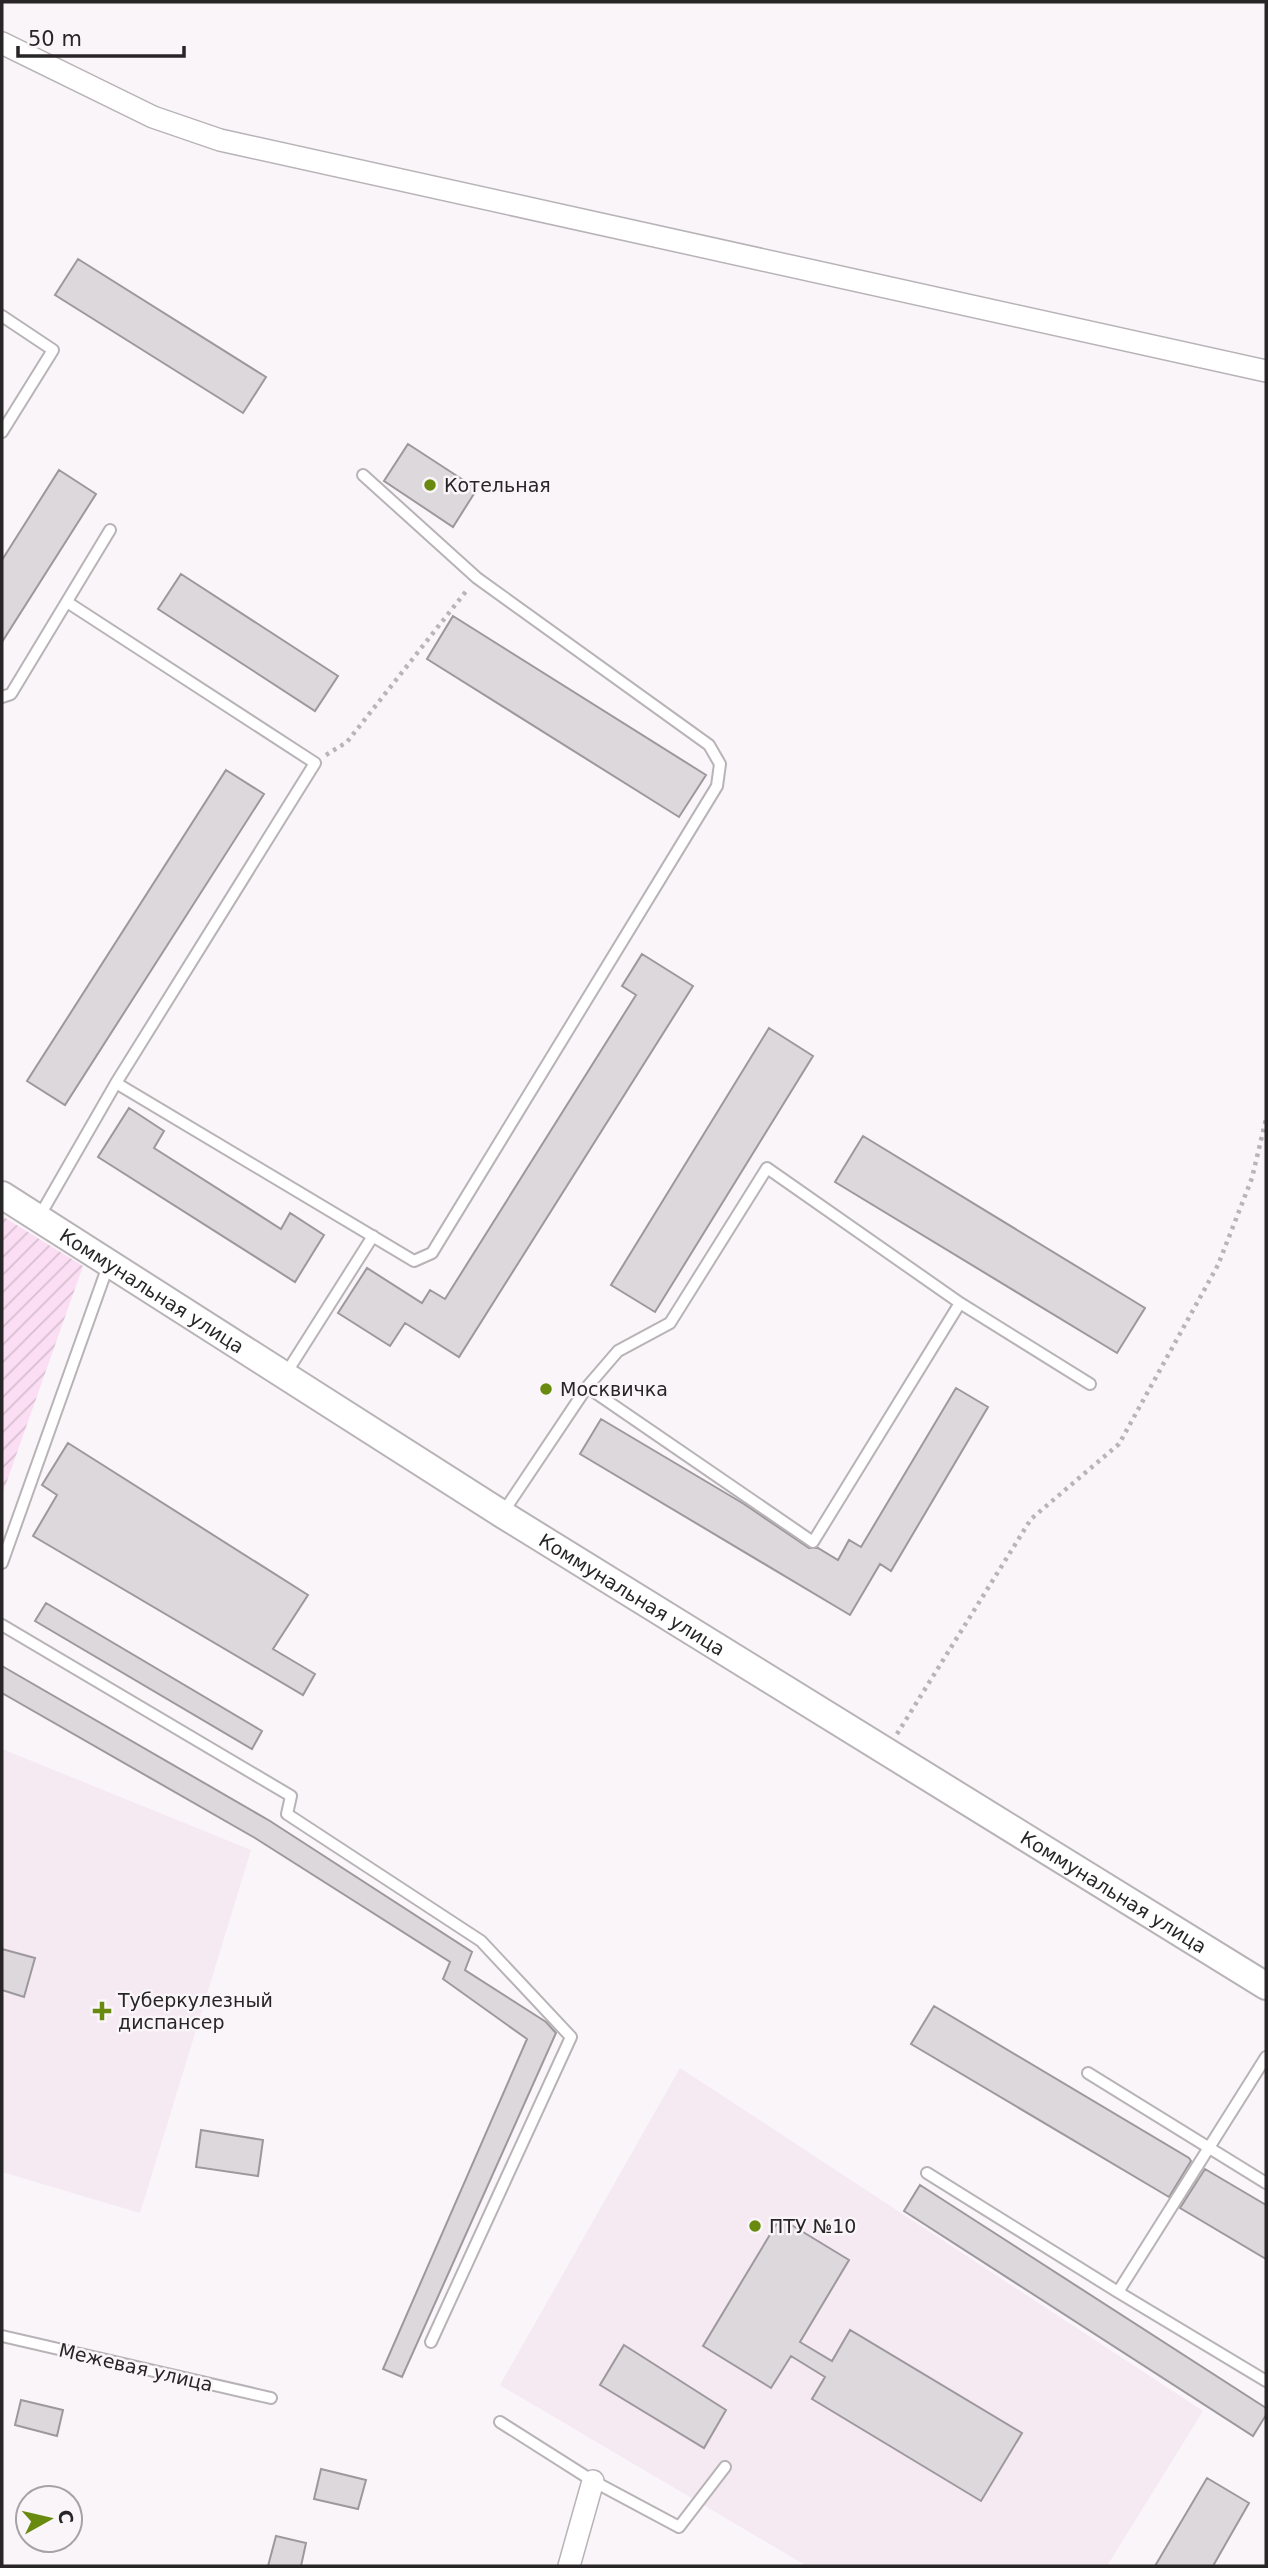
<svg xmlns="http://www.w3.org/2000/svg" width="1268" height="2568" viewBox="0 0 1268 2568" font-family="'DejaVu Sans',sans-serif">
<defs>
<pattern id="garden-furrows" width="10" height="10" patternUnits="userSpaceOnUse" patternTransform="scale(1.75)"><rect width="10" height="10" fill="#fbdef3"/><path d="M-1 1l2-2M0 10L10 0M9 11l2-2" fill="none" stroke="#d7bed0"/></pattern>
</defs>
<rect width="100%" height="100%" fill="#faf5f9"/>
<path fill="#f5e9f2" d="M 2,1749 L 251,1850 L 140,2213 L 2,2172 Z
M 680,2068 L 1203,2411 L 1107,2566 L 807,2566 L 500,2385 Z"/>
<path fill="url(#garden-furrows)" d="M 2,1216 L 83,1266 L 2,1495 Z"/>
<path fill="#ddd8dc" stroke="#9d989b" stroke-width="2" d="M 78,259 L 266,377 L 243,413 L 55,295 Z
M 408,444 L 477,489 L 453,527 L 384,481 Z
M 59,470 L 96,494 L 2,642 L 2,560 Z
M 181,574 L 338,676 L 315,711 L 158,609 Z
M 453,616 L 706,775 L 679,817 L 427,659 Z
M 226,770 L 264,794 L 65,1105 L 27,1081 Z
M 642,954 L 693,986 L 459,1357 L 405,1323 L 390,1346 L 338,1313 L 367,1268 L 422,1303 L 430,1290 L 445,1299 L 636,995 L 622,986 Z
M 769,1028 L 813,1056 L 655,1312 L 611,1285 Z
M 129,1108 L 164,1131 L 154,1148 L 281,1229 L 290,1213 L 324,1235 L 295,1282 L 98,1157 Z
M 863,1136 L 1145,1308 L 1117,1353 L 835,1182 Z
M 956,1388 L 988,1407 L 891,1571 L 880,1564 L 850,1615 L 580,1454 L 601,1419 L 744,1504 L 809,1548 L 818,1548 L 838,1560 L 849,1540 L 861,1547 Z
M 68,1443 L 308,1595 L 273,1649 L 315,1674 L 303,1695 L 33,1536 L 57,1495 L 42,1485 Z
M 46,1603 L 262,1731 L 252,1749 L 35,1621 Z
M 2,1666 L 270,1821 L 472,1952 L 465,1970 L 546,2022 L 556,2033 L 402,2377 L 383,2369 L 527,2039 L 443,1979 L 450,1962 L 255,1838 L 2,1693 Z
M 2,1949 L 35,1958 L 24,1997 L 2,1990 Z
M 934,2006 L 1189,2158 L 1191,2161 L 1169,2197 L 911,2044 Z
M 201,2130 L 263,2140 L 258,2176 L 196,2167 Z
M 1205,2169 L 1266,2205 L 1266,2259 L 1180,2208 Z
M 920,2185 L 1266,2408 L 1266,2415 L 1253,2436 L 904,2211 Z
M 780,2218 L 849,2260 L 800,2342 L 832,2361 L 850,2330 L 1022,2433 L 981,2501 L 812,2399 L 825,2377 L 791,2356 L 771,2388 L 703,2346 Z
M 624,2345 L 726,2410 L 704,2448 L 600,2385 Z
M 21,2400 L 63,2410 L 57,2436 L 15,2425 Z
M 321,2469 L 366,2480 L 358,2509 L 314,2499 Z
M 1207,2478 L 1249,2503 L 1213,2566 L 1155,2566 Z
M 276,2536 L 306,2543 L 301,2566 L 268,2566 Z"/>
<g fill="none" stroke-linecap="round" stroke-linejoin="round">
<g stroke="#b8b3b7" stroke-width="14">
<path id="service" d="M 2,316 L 53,350 L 2,432
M 2,697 L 11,694 L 110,530
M 116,1083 L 414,1261 L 432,1253 L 717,786 L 720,764 L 709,745 L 477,578 L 363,475
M 39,1217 L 116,1083 L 315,763 L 67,602
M 960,1303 L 1090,1384
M 285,1375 L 373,1236
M 502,1514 L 587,1387 L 618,1351 L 670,1323 L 767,1168 L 960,1303 L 813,1542 L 587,1387
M 2,1563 L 109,1263
M 2,1625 L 291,1796 L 287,1814 L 481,1941 L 571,2037 L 431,2342
M 1266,2057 L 1118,2292 L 1266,2381
M 1088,2073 L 1266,2183
M 927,2173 L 1118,2292
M 2,2336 L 271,2398
M 500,2422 L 593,2481 L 679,2527 L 725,2467"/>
</g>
<g stroke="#b8b3b7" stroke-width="24">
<path id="minor" d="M 2,43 L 153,117 L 220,140 L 1266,371
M 569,2566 L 593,2481"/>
</g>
<g stroke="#b8b3b7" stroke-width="30">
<g id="tertiary">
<path id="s1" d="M 2,1195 L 502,1514 L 1266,1986"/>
</g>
</g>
<path stroke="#b9b4b8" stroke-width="4.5" stroke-dasharray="3.5 5" stroke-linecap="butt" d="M 326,755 L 347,742 L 467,590
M 897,1734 L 1031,1519 L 1119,1444 L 1218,1265 L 1252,1178 L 1266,1119"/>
<use href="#service" stroke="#fff" stroke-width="10"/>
<use href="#minor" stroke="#fff" stroke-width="21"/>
<use href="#tertiary" stroke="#fff" stroke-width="26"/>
</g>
<g fill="#688a0f" stroke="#faf5f9" stroke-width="2.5">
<circle cx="430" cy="485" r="7"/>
<circle cx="546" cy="1389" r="7"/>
<path d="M98.5 2000.5h7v7h7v7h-7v7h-7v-7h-7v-7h7z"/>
<circle cx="755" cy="2226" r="7"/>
</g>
<g text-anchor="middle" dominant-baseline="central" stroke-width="5" stroke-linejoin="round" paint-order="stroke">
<g font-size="19" fill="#272526" stroke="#faf5f9" text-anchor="start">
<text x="444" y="485">Котельная</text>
<text x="560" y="1389">Москвичка</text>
<text x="118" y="2000">Туберкулезный<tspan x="118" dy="22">диспансер</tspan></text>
<text x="769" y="2226">ПТУ №10</text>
</g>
<g font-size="19" fill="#272526" stroke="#faf5f9">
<text stroke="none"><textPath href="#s1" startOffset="178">Коммунальная улица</textPath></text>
<text stroke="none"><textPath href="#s1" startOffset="746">Коммунальная улица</textPath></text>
<text stroke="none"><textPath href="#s1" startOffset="1312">Коммунальная улица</textPath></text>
<text transform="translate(136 2367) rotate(13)">Межевая улица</text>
</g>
</g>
<rect width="1268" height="2568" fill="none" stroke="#272526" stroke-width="7"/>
<g transform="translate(49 2519) rotate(82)"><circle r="33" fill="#faf5f9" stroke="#a6a2a5" stroke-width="2"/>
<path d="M0-5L12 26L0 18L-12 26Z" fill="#688a0f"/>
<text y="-10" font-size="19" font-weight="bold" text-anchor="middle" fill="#272526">С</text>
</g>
<path d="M18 46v10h166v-10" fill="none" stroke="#272526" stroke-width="3.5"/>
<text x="28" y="46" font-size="21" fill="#272526" stroke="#faf5f9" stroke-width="5" paint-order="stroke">50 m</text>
</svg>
